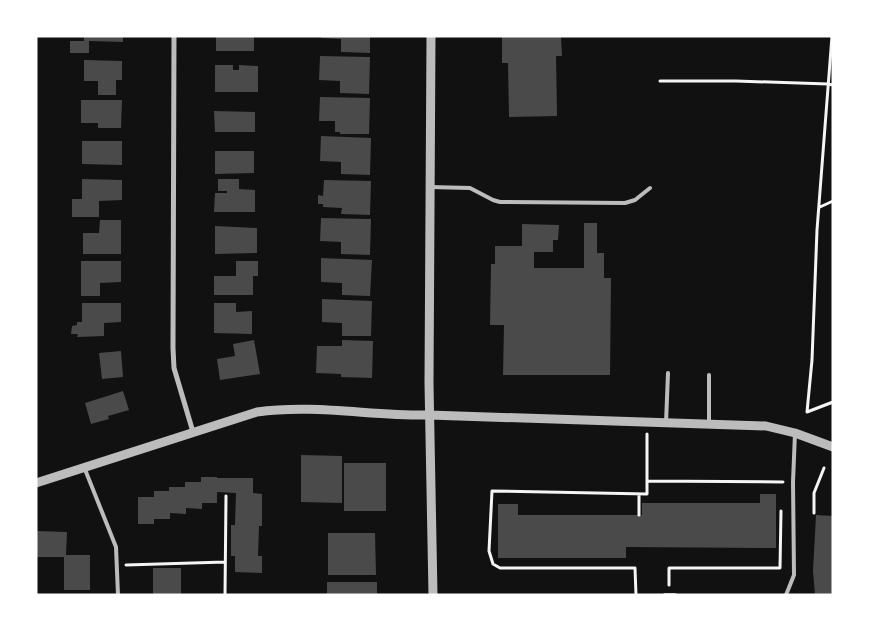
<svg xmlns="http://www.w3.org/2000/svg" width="869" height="631" viewBox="0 0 869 631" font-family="Roboto,sans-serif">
<rect width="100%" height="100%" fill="#111"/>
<path fill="#4a4a4a" d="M 84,36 L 123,36 L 123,42 L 89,41 L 89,53 L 70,53 L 70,41 L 84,41 Z
M 216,36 L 254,36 L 254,51 L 216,51 Z
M 321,36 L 370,36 L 370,53 L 341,52 L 341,39 L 321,38 Z
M 502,36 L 561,36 L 562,56 L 556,56 L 557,116 L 509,117 L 508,63 L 502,63 Z
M 320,56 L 370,57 L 369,94 L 340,93 L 340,81 L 319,80 Z
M 84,60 L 122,61 L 122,80 L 116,80 L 116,95 L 98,95 L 98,81 L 84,81 Z
M 215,65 L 233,65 L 233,70 L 239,70 L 239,65 L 258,66 L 258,92 L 215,92 Z
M 320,97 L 370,98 L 369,134 L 340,134 L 340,132 L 335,132 L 335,121 L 319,121 Z
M 81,100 L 122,100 L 121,128 L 98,128 L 98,123 L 81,123 Z
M 214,111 L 255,112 L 255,132 L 215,132 Z
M 321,136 L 371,138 L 370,175 L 341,174 L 341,162 L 320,161 Z
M 82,141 L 122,141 L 122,165 L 82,164 Z
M 215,151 L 254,151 L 254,173 L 215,174 Z
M 82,179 L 122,180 L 122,200 L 99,201 L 99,217 L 72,217 L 72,199 L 82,199 Z
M 218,179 L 239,179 L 239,189 L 255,190 L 255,212 L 214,212 L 215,193 L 227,193 L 227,191 L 218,191 Z
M 324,180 L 371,181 L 370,215 L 341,214 L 342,208 L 323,207 L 323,204 L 318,204 L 318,195 L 323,196 Z
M 321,218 L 371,219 L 370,255 L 341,254 L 341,242 L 320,241 Z
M 100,220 L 121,220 L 121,254 L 83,254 L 83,233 L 99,233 Z
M 584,223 L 597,223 L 597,253 L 604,253 L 604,278 L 611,278 L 610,375 L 503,375 L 504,325 L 490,325 L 491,264 L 495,264 L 495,246 L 522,246 L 522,224 L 559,225 L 558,240 L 553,240 L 553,252 L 534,252 L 534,268 L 584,268 Z
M 215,226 L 257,228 L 257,253 L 215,254 Z
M 321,258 L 372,260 L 370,296 L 342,295 L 342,283 L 321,282 Z
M 81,261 L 121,261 L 121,282 L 100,283 L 100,296 L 81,296 Z
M 236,261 L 258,261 L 258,276 L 253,276 L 253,295 L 214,295 L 214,276 L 236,276 Z
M 322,299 L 372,301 L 371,336 L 342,336 L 342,323 L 322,322 Z
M 82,303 L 121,303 L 121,322 L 104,323 L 104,336 L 77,337 L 78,334 L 71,334 L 72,326 L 77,325 L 77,322 L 82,322 Z
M 214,303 L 236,303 L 236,312 L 252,311 L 252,334 L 214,333 Z
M 254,340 L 260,374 L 220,380 L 217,359 L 235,356 L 233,344 Z
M 342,340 L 373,341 L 372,378 L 341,377 L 341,374 L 316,373 L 317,346 L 342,346 Z
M 121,351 L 123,377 L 102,379 L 99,353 Z
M 123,391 L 129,410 L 108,416 L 109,419 L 91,424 L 85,403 Z
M 301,455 L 342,456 L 342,503 L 301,502 Z
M 344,463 L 386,463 L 386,511 L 344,511 Z
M 201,477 L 217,477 L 217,478 L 253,478 L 253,493 L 262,494 L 262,526 L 259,526 L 258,556 L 262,556 L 262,573 L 235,572 L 235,556 L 231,556 L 231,525 L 235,525 L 236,493 L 217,492 L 217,503 L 202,503 L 202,509 L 186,508 L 186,514 L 170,513 L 170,519 L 154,519 L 154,524 L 138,524 L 138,497 L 154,497 L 154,491 L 169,491 L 169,487 L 185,487 L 185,482 L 201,482 Z
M 760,494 L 776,494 L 776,548 L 626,547 L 626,558 L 498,558 L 498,504 L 518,504 L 518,515 L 642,515 L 642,503 L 760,503 Z
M 816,515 L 833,516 L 833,595 L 815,595 L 813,571 Z
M 36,531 L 67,532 L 66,555 L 90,555 L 90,590 L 64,590 L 64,557 L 36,557 Z
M 328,533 L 375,533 L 376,575 L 328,575 Z
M 153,568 L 181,568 L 181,595 L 153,595 Z
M 327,582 L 377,582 L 377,595 L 327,595 Z"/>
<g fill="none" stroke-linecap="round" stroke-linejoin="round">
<path stroke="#f5f5f5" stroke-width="3" d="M 832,36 L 817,230 L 812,360 L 807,412 L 833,402
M 660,81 L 736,81 L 828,84 L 833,85
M 820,207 L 833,201
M 647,434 L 647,481 L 783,482
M 814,513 L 814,493 L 824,468
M 639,515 L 639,494
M 126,565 L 225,562
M 669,585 L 669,568 L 780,568 L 781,511
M 225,595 L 226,496
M 636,595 L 635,568 L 500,568 L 493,564 L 489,551 L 492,491 L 647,494 L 647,481"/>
<path stroke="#bcbcbc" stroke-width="4" d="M 430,187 L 470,188 L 493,200 L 500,202 L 625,203 L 635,200 L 650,188
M 666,423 L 668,373
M 709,423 L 709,375
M 84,467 L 116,547 L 118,595
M 665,595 L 675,595
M 786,595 L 794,575 L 793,482 L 795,433"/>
<path stroke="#bcbcbc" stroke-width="5" d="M 174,36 L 173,348 L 174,368 L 193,432"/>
<path stroke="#bcbcbc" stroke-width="9" d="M 431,36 L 429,383 L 433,595
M 36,483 L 257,412 C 314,404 372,416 429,415 L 766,426 L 795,433 L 833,447"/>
</g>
<rect width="869" height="631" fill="none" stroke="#ffffff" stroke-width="75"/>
</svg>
